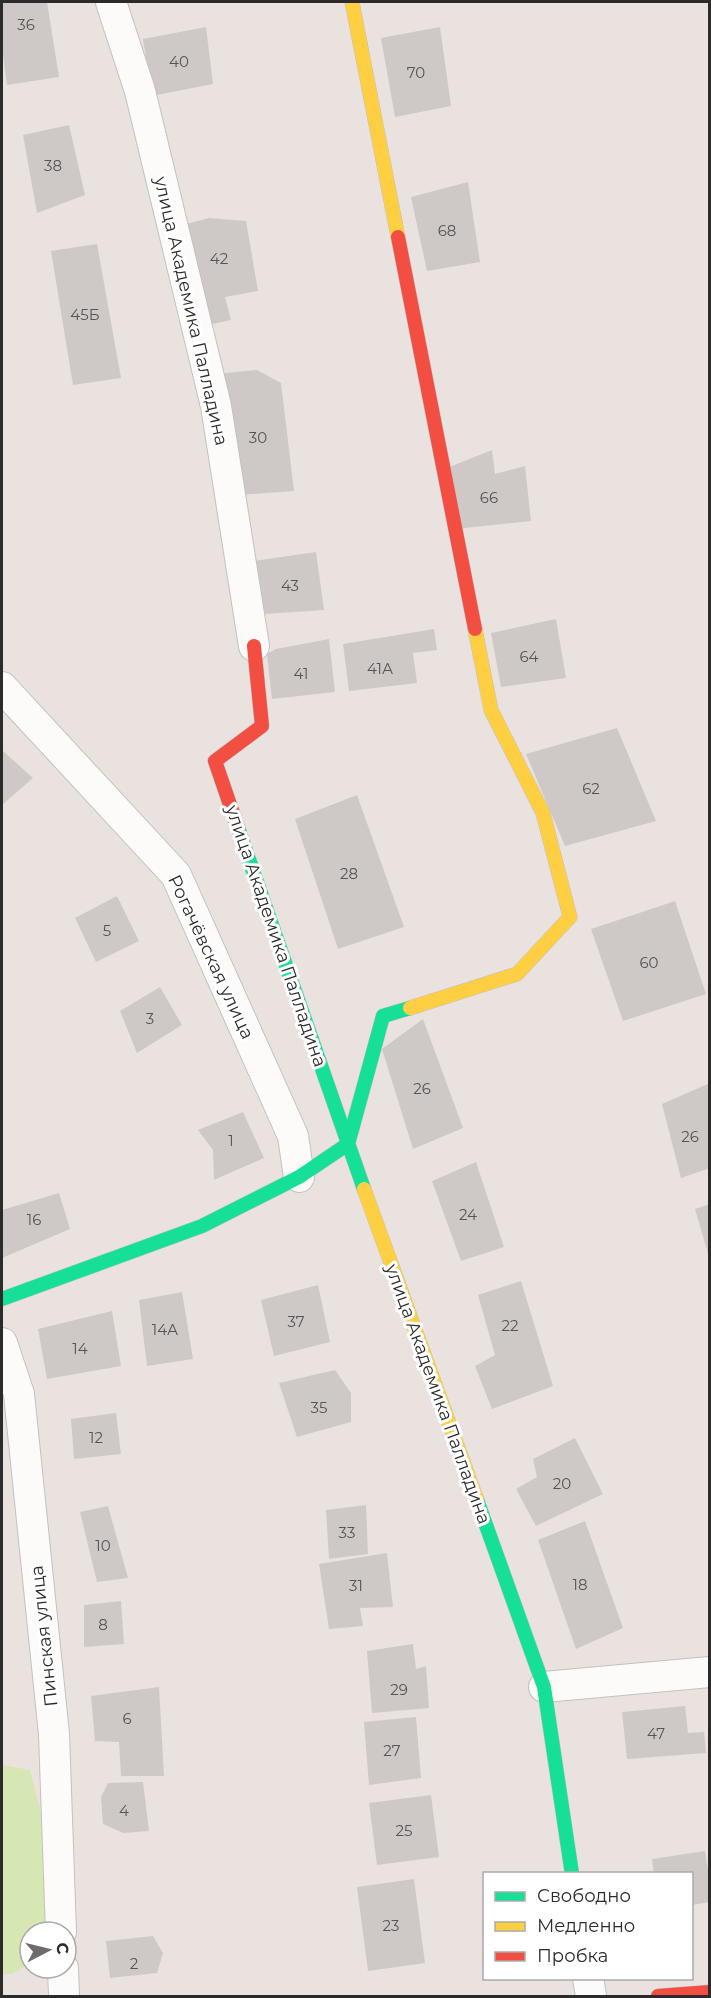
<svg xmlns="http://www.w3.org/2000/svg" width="711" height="1998" viewBox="0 0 711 1998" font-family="Montserrat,sans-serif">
<rect width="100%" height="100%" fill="#eae2df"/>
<path fill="#d7e7b4" d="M 2,1765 L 30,1770 L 65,1906 L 58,1932 L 30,1932 L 30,1964 L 12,1974 L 2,1974 Z"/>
<path fill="#cec9c7" d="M 2,2 L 47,2 L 59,77 L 7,85 L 2,47 Z
M 206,27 L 213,84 L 152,96 L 143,39 Z
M 440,27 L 451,106 L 395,117 L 381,38 Z
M 69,125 L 85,195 L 37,213 L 23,135 Z
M 468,182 L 480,262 L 427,271 L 411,197 Z
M 209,218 L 246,221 L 258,291 L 225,297 L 231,320 L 203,326 L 179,226 Z
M 97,244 L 121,378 L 73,385 L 51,251 Z
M 257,370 L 281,383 L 294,491 L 240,495 L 216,374 Z
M 492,450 L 495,474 L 525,466 L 531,521 L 455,529 L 444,469 Z
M 316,552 L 324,610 L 265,614 L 254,561 Z
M 556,619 L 566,678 L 501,687 L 491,633 Z
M 434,629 L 437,650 L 413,653 L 417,683 L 349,691 L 343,644 Z
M 329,639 L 335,692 L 272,699 L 267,654 L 276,649 Z
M 617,728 L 656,821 L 565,846 L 526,754 Z
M 3,751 L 33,778 L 2,805 L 2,753 Z
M 357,795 L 404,927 L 338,949 L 295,819 Z
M 117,896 L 139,941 L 96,962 L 75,918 Z
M 675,901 L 706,994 L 623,1021 L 591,929 Z
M 160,987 L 182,1025 L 137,1053 L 120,1011 Z
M 423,1019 L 463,1128 L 413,1149 L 382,1049 Z
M 710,1083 L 710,1168 L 681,1178 L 662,1104 Z
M 243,1112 L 264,1158 L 214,1180 L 213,1150 L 198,1130 Z
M 476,1162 L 504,1247 L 461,1261 L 432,1181 Z
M 59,1193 L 70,1229 L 2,1258 L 2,1210 Z
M 710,1204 L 710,1257 L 709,1257 L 695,1209 Z
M 521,1281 L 553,1386 L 492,1409 L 475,1366 L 495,1355 L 478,1295 Z
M 318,1285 L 330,1342 L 274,1356 L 261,1300 Z
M 182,1292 L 193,1359 L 147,1366 L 139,1300 Z
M 112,1311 L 121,1366 L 47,1379 L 38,1329 Z
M 335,1370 L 351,1393 L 351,1422 L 297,1437 L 279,1383 Z
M 116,1413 L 121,1454 L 74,1459 L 71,1419 Z
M 575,1438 L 603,1494 L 536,1526 L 516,1489 L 537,1477 L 533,1459 Z
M 366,1505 L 368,1554 L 329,1559 L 326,1510 Z
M 108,1506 L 128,1578 L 97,1582 L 80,1512 Z
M 585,1521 L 623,1628 L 576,1649 L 538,1540 Z
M 387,1553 L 393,1607 L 360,1608 L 363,1626 L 329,1629 L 319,1564 Z
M 121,1601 L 124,1644 L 84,1647 L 84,1605 Z
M 413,1644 L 416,1669 L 426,1666 L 429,1708 L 372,1713 L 367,1651 Z
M 159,1687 L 164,1776 L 121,1776 L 119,1742 L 95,1741 L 91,1696 Z
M 685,1706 L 688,1733 L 704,1732 L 706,1753 L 627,1759 L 622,1712 Z
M 416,1717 L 421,1778 L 369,1785 L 364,1722 Z
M 143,1782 L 149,1831 L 123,1833 L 103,1824 L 101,1797 L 108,1783 Z
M 431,1795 L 439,1857 L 377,1865 L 369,1803 Z
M 705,1851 L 710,1884 L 710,1902 L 692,1905 L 692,1874 L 654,1874 L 652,1859 Z
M 414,1879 L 425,1963 L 368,1971 L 357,1887 Z
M 153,1936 L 163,1953 L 157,1973 L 110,1978 L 106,1941 Z"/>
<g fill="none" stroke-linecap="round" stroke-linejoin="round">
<g stroke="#c3c1c1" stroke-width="32">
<path id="street" d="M 111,2 L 140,91 L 216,406 L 254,646
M 2,687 L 176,875 L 293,1136 L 299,1177
M 2,1343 L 19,1394 L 54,1734 L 61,1932
M 544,1687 L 710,1672
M 63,1968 L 64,1996
M 588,1978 L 591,1996"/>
</g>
<g stroke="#c3c1c1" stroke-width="15">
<path id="fast" d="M 238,828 L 364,1189
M 2,1299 L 202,1226 L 299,1177 L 348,1144 L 383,1016 L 410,1008
M 477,1500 L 544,1687 L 572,1874"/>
</g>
<g stroke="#c3c1c1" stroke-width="15">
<path id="slow" d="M 352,2 L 398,237
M 410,1008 L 517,974 L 570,917 L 543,813 L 491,710 L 475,629
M 364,1189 L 477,1500"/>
</g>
<g stroke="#c3c1c1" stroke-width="15">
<path id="jam" d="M 398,237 L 475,629
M 238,828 L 215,761 L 262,726 L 254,646
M 658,1996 L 710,1992"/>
</g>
<use href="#street" stroke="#fcfbfa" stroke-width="30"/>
<use href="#fast" stroke="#16e098" stroke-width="14"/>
<use href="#slow" stroke="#ffcf43" stroke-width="14"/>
<use href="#jam" stroke="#f24e42" stroke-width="14"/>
</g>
<g text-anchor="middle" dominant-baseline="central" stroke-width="6" stroke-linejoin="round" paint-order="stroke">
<g font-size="15" fill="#565454">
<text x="26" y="24">36</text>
<text x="179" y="61">40</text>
<text x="416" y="72">70</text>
<text x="53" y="165">38</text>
<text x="447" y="230">68</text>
<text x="219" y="258">42</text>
<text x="85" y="314">45Б</text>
<text x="258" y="437">30</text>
<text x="489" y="497">66</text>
<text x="290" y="585">43</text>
<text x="529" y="656">64</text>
<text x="380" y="668">41А</text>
<text x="301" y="673">41</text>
<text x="591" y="788">62</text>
<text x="349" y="873">28</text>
<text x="107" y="930">5</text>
<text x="649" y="962">60</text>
<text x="150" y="1018">3</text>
<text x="422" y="1088">26</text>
<text x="690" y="1136">26</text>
<text x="231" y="1140">1</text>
<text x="468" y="1214">24</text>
<text x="34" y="1219">16</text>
<text x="296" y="1321">37</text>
<text x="510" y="1325">22</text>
<text x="165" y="1329">14А</text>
<text x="80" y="1348">14</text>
<text x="319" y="1407">35</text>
<text x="96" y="1437">12</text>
<text x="562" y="1483">20</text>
<text x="347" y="1532">33</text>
<text x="103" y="1545">10</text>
<text x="580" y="1584">18</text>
<text x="356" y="1585">31</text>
<text x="103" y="1624">8</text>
<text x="399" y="1689">29</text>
<text x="127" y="1718">6</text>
<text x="656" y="1733">47</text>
<text x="392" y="1750">27</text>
<text x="124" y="1810">4</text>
<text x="404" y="1830">25</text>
<text x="391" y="1925">23</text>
<text x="134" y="1963">2</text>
</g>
<g font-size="18" fill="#2b2b2b" stroke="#fff">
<text transform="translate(191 311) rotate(77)">улица Академика Палладина</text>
<text transform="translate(276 936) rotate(71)">улица Академика Палладина</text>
<text transform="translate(211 957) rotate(65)">Рогачёвская улица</text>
<text transform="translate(438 1394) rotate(70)">улица Академика Палладина</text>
<text transform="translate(44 1636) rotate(-96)">Пинская улица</text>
</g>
</g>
<rect width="711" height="1998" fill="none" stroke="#2b2b2b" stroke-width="6"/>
<rect x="483" y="1872" width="210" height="108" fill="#ffffff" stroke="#aaaaaa" stroke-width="1.5"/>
<rect x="495" y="1892" width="30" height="9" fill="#16e098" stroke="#aaaaaa" stroke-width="1.5"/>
<text x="537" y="1902" font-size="18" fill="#2b2b2b">Свободно</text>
<rect x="495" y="1922" width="30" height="9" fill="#ffcf43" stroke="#aaaaaa" stroke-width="1.5"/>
<text x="537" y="1932" font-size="18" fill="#2b2b2b">Медленно</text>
<rect x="495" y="1952" width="30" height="9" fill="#f24e42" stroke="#aaaaaa" stroke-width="1.5"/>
<text x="537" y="1962" font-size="18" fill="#2b2b2b">Пробка</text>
<g transform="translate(48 1950) rotate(83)"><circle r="28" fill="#ffffff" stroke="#aaaaaa" stroke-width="1.5"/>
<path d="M0-4.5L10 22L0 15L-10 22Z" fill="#6e6b6a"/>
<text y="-9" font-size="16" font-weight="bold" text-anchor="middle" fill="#2b2b2b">С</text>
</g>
</svg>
